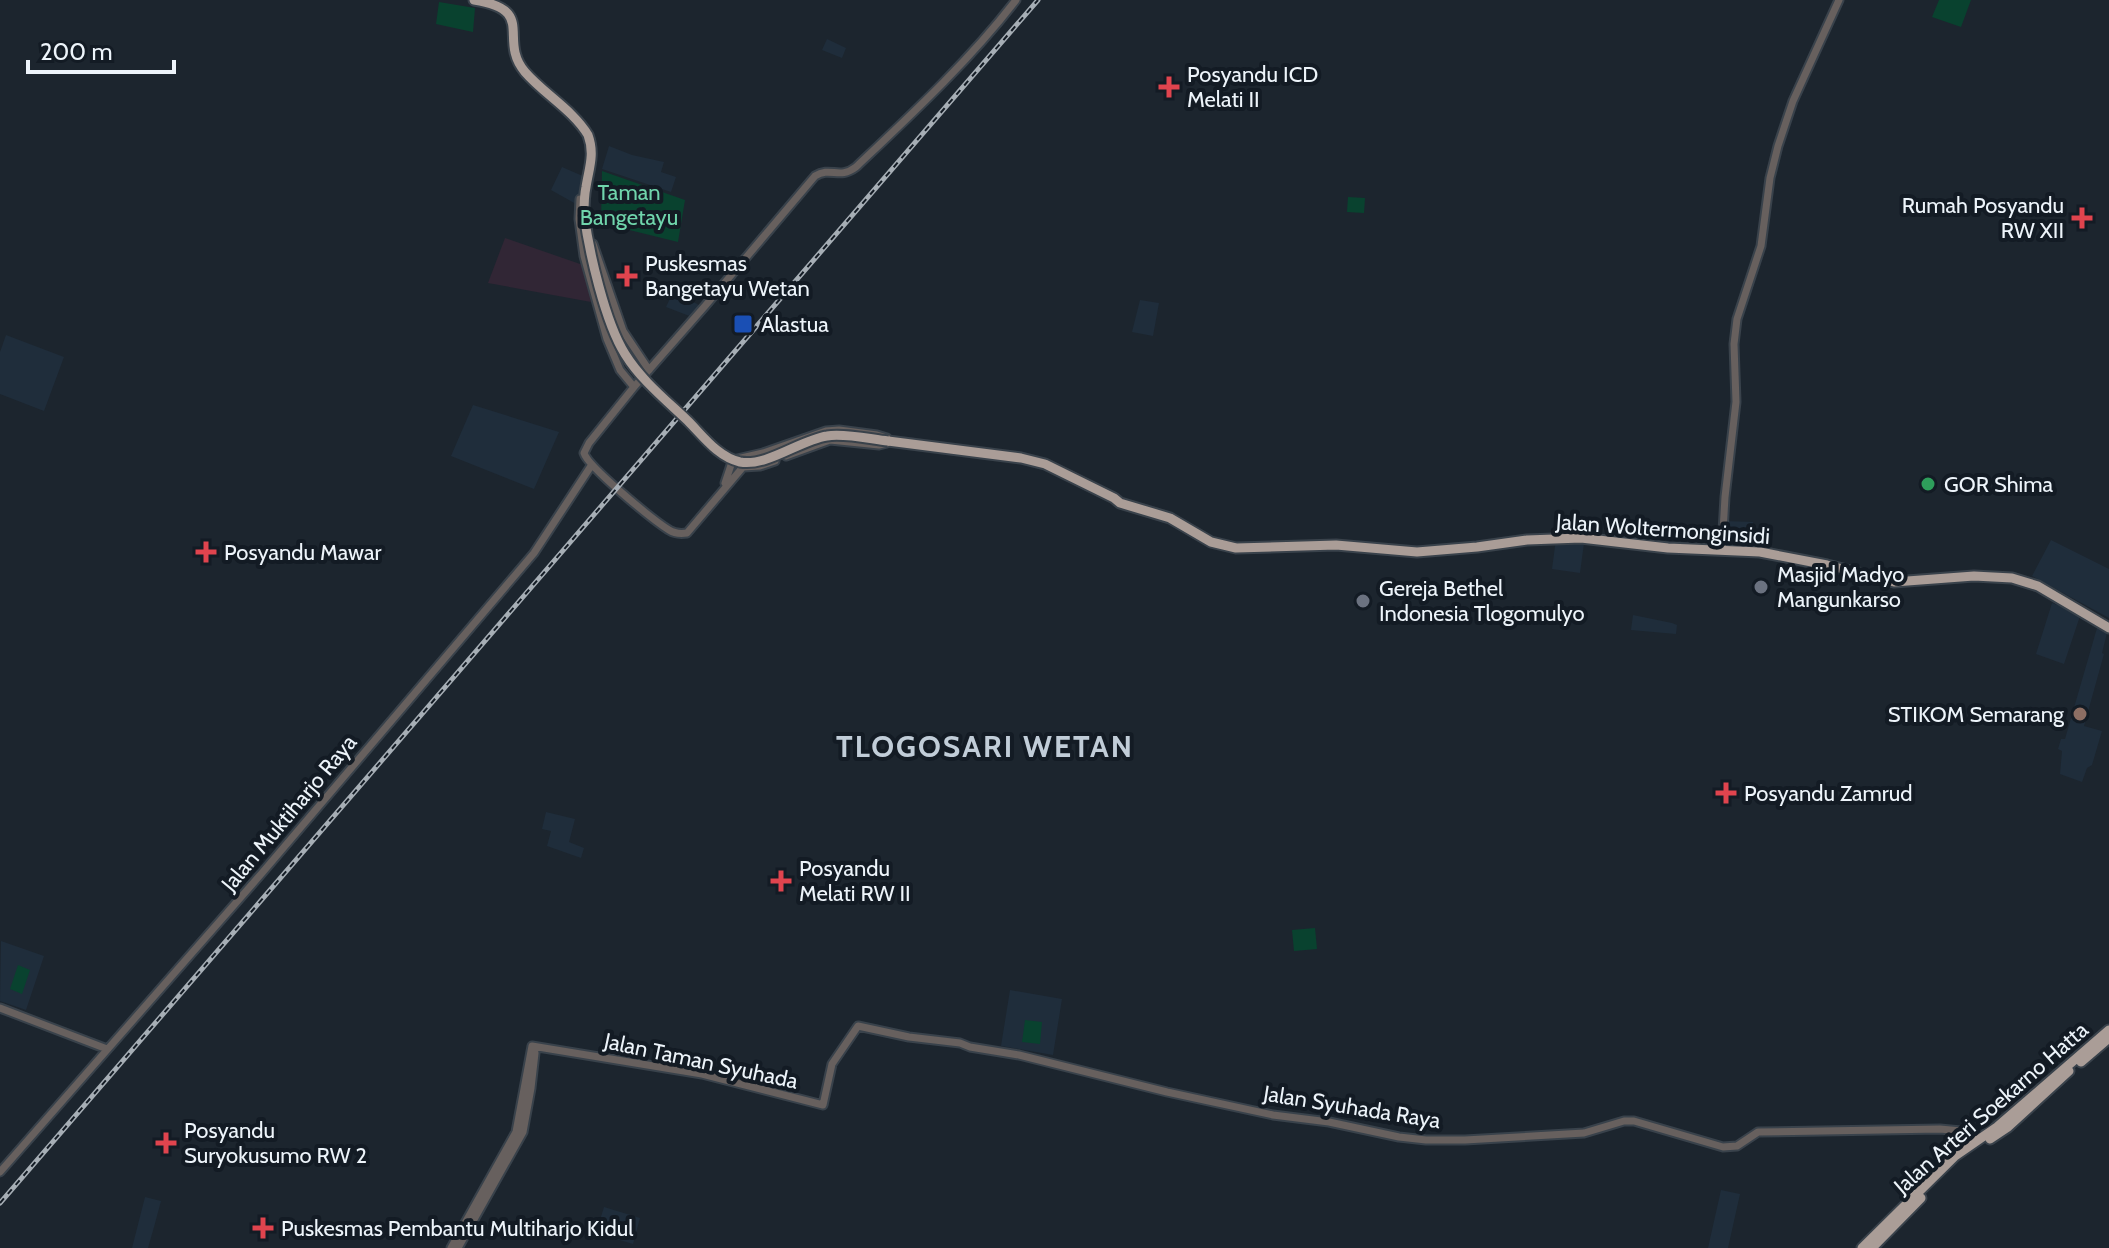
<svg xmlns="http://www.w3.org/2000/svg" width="2109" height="1248" viewBox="0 0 2109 1248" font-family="Cabin,sans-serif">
<rect width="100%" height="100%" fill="#1c252e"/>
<path fill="#312635" d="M 505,238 L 583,265 L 591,302 L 488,283 Z"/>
<path fill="#1f2d3b" d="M 827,39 L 846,48 L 842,58 L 822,50 Z
M 609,146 L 632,155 L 664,162 L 661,172 L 676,177 L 671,192 L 602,169 Z
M 562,167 L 585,177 L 576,204 L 551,190 Z
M 674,290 L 702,307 L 692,317 L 666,307 Z
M 1140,300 L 1159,303 L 1153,336 L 1132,332 Z
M 6,335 L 64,357 L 44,411 L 0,394 L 0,352 Z
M 473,405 L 559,432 L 534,489 L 451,456 Z
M 1724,521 L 1753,522 L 1752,541 L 1724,541 Z
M 1556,539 L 1584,543 L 1580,573 L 1552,569 Z
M 2051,540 L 2109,569 L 2109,618 L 2032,576 Z
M 2052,603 L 2081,613 L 2064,664 L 2036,654 Z
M 1633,615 L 1672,623 L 1677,625 L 1676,634 L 1631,630 Z
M 2097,628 L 2107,633 L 2102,653 L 2104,654 L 2084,726 L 2102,731 L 2092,765 L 2087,768 L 2082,782 L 2060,774 L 2062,751 L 2058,749 L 2061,739 L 2065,739 Z
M 546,812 L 575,819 L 569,842 L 584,848 L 581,858 L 547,846 L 551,831 L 542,829 Z
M 1,941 L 44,956 L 26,1010 L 0,1001 Z
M 1010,990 L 1062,999 L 1053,1055 L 1001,1046 Z
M 1721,1190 L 1740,1194 L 1728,1248 L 1708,1248 Z
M 145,1197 L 161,1201 L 154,1227 L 148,1248 L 132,1248 Z
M 604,1207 L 640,1218 L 633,1244 L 596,1233 Z"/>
<path fill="#09422f" d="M 1939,0 L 1971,0 L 1961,27 L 1932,17 Z
M 439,2 L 475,8 L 473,32 L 436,24 Z
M 602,171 L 685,200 L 678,242 L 601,223 Z
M 1348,197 L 1365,198 L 1364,213 L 1347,212 Z
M 1315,928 L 1317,949 L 1294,951 L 1292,930 Z
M 18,965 L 30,970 L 22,994 L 10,989 Z
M 1025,1020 L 1042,1022 L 1040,1044 L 1022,1042 Z"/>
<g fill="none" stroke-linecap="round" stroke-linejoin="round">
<g stroke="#39424b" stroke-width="11">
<path id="minor" d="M 580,199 L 579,219 L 584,256 L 607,339 L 620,370 L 634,387
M 593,244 L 623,331 L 649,370
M 786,456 L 830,440 L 879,445 L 887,443
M 775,461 L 760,466 L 743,467 L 687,533 C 680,534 675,534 669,530 C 653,520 588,467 584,453 L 589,443 L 634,387 L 705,306 L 815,176 C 831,166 839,180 856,167 C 912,114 969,61 1016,0
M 725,483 L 731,465 L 737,459 L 763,453 L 826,431 L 839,430 L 877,435 L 887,438
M 1722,549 L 1725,497 L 1736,402 L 1734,344 L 1737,319 L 1761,246 L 1770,178 L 1778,146 L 1793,101 L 1839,0
M 0,1008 L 107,1049
M 0,1172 L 262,873 L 534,553 L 591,466
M 451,1248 L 516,1132 L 532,1046 L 702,1074 L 823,1105 L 832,1064 L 858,1026 L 909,1037 L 960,1043 L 970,1047 L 1019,1055 L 1167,1092 L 1273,1115 L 1329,1122 L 1399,1137 L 1426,1140 L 1465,1140 L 1584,1133 L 1624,1121 L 1634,1121 L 1723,1147 L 1737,1146 L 1758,1132 L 1940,1129 L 1961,1131 L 1982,1138
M 458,1248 L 523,1132 L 531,1088 L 535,1053"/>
</g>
<g stroke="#39424b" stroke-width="13">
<path id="major" d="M 474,0 C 538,10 497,39 525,72 C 544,94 573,110 588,135 C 595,154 589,168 586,187 C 584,196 584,205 584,214
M 888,441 L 1021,458 L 1045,464 L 1114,498 L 1120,503 L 1170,518 L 1211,542 L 1236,548 L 1336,545 L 1417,552 L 1477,547 L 1527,540 L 1581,538 L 1668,548 L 1760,552 L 1827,565 L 1894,582 L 1974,576 L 2012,578 L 2038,586 L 2109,628
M 2081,1062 L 2109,1038
M 1990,1139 L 2008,1127 L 2069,1071
M 1862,1248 L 1955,1156 L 1997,1127 L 2109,1030
M 1872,1248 L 1921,1198"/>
</g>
<use href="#minor" stroke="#67605e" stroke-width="7"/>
<use href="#major" stroke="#aa9d97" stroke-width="9"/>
<g stroke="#a6aeb5" stroke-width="5">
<path id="rail" d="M 0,1203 L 1038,0"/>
</g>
<use href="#rail" stroke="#131b24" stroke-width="2" stroke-dasharray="6" stroke-linecap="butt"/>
<g stroke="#39424b" stroke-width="13" stroke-linecap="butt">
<path id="major-bridge" d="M 584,214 C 589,252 605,322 625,354 C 641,380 666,400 688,421 C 703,436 718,457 740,462 C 767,467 800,440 827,436 C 844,433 870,439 888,441"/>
</g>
<use href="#major-bridge" stroke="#aa9d97" stroke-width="9"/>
</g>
<g fill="#e0444e" stroke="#131b24" stroke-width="3">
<path d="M1165 75h8v8h8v8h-8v8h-8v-8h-8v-8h8z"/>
<path d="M2078 206h8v8h8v8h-8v8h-8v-8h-8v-8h8z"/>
<path d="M623 264h8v8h8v8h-8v8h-8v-8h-8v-8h8z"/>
<path d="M202 540h8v8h8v8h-8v8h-8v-8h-8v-8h8z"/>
<path d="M1722 781h8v8h8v8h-8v8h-8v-8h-8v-8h8z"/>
<path d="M777 869h8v8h8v8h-8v8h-8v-8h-8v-8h8z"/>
<path d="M162 1131h8v8h8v8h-8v8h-8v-8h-8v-8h8z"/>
<path d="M259 1216h8v8h8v8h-8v8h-8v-8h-8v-8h8z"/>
</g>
<rect fill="#1a4fb4" stroke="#131b24" stroke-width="3" x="733" y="314" width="20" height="20" rx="4"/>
<circle fill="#2e9e5b" stroke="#131b24" stroke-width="3" cx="1928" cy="484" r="8"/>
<g fill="#6b7280" stroke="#131b24" stroke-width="3">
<circle cx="1761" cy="587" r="8"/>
<circle cx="1363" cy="601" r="8"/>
</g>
<circle fill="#8d6e63" stroke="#131b24" stroke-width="3" cx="2080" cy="714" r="8"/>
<g text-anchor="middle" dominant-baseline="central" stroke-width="8" stroke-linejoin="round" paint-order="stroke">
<g font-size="22" fill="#edf4fa" stroke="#131b24" text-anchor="start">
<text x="1187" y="74">Posyandu ICD<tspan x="1187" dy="25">Melati II</tspan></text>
<text x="2064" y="205" text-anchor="end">Rumah Posyandu<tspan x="2064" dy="25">RW XII</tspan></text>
<text x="645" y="263">Puskesmas<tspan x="645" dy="25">Bangetayu Wetan</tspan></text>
<text x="761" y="324">Alastua</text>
<text x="1944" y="484">GOR Shima</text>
<text x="224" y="552">Posyandu Mawar</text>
<text x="1777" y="574">Masjid Madyo<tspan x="1777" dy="25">Mangunkarso</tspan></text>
<text x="1379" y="588">Gereja Bethel<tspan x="1379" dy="25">Indonesia Tlogomulyo</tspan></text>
<text x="2064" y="714" text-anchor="end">STIKOM Semarang</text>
<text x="1744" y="793">Posyandu Zamrud</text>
<text x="799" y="868">Posyandu<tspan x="799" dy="25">Melati RW II</tspan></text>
<text x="184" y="1130">Posyandu<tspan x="184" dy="25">Suryokusumo RW 2</tspan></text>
<text x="281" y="1228">Puskesmas Pembantu Multiharjo Kidul</text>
</g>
<g font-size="22" fill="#70d5ac" stroke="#131b24">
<text x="629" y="192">Taman<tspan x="629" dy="25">Bangetayu</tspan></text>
</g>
<g font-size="22" fill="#edf4fa" stroke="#131b24">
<text transform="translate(1663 529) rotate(4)">Jalan Woltermonginsidi</text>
<text transform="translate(289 813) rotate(-50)">Jalan Muktiharjo Raya</text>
<text transform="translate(701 1061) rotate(12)">Jalan Taman Syuhada</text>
<text transform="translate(1352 1107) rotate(9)">Jalan Syuhada Raya</text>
<text transform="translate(1991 1108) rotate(-41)">Jalan Arteri Soekarno Hatta</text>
</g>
<g font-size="30" font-weight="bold" letter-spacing="2" fill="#c1cdd8" stroke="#131b24">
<text x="985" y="746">TLOGOSARI WETAN</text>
</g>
</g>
<path d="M28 60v12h146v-12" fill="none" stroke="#edf4fa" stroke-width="4"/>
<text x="40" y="60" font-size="24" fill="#edf4fa" stroke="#131b24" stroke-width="6" paint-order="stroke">200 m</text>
</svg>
